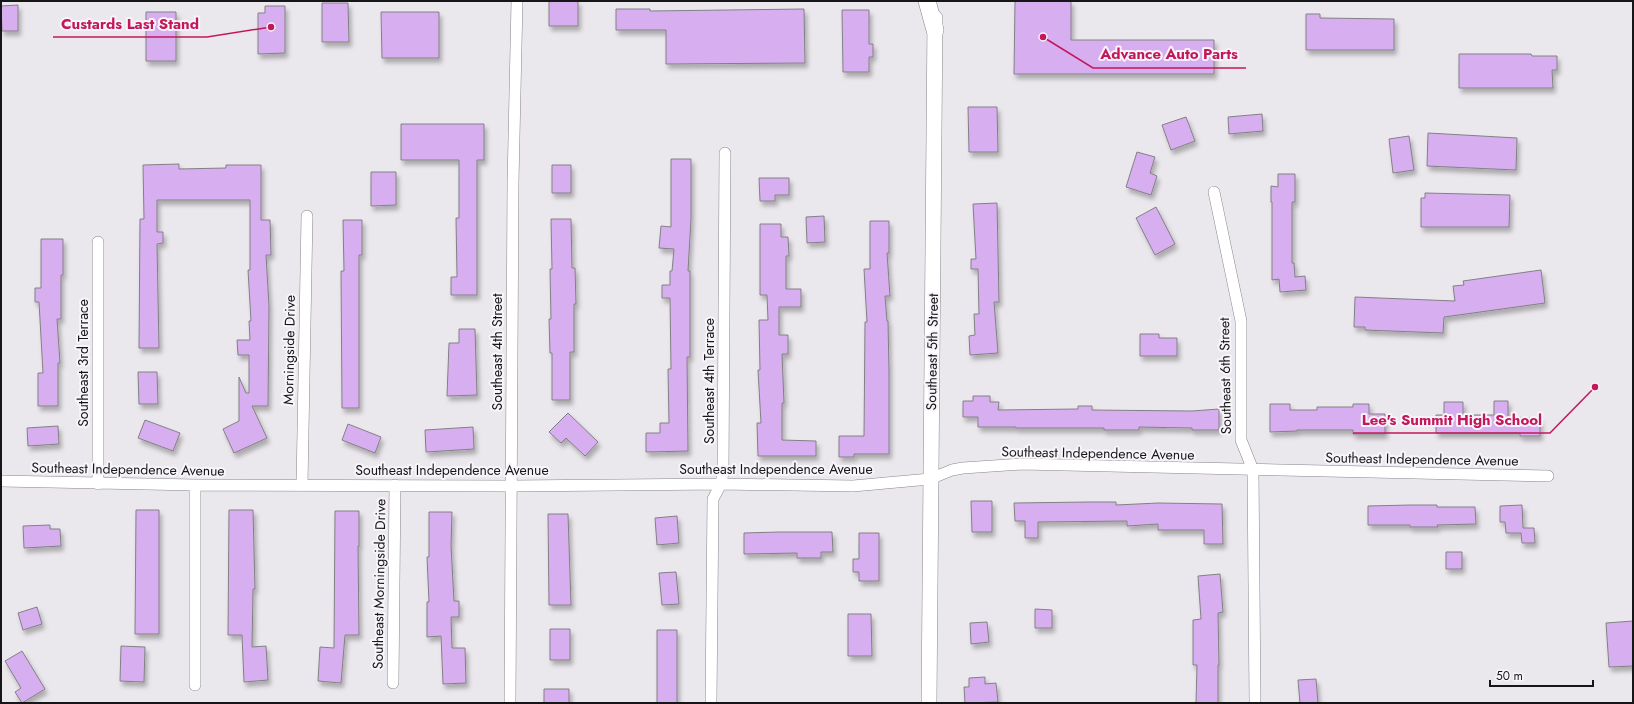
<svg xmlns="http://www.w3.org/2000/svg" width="1634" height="704" viewBox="0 0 1634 704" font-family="Jost,sans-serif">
<defs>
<filter id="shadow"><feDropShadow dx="2.5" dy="4.5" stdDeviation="2" flood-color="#0004"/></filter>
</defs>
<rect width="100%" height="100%" fill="#ebe8ed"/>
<path fill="#d7aeef" stroke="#838085" filter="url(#shadow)" d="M 549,1 L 578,1 L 578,26 L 549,26 Z
M 1015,1 L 1071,1 L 1071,40 L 1214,40 L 1214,74 L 1014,74 Z
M 322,3 L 348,3 L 349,42 L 322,42 Z
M 18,5 L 18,31 L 2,31 L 1,6 Z
M 265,6 L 285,6 L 285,53 L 258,54 L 258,13 L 265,13 Z
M 616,9 L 650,9 L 650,11 L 804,9 L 805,63 L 666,64 L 666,30 L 616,30 Z
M 842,10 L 869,10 L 869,44 L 873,44 L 873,57 L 869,57 L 869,72 L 843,72 Z
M 146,12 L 176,12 L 176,61 L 146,61 Z
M 381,12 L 439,12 L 439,58 L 382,58 Z
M 1306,14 L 1320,14 L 1320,18 L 1394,19 L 1394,50 L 1306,50 Z
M 1459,54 L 1531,54 L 1532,56 L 1557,56 L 1557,70 L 1552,70 L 1553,88 L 1459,88 Z
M 968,107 L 997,107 L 998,152 L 969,152 Z
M 1262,114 L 1263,131 L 1229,134 L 1228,117 Z
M 1186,117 L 1195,141 L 1171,150 L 1162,125 Z
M 401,124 L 484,124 L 484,160 L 477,160 L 477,295 L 451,295 L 451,277 L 457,277 L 456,218 L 459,218 L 459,160 L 401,160 Z
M 1428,133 L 1517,138 L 1516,170 L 1427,166 Z
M 1409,136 L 1414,170 L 1393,173 L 1389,139 Z
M 1137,152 L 1155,157 L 1150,173 L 1157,176 L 1151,195 L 1126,187 Z
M 671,159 L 691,159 L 691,219 L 688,271 L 690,271 L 690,357 L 687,357 L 688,451 L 646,452 L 646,433 L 660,433 L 660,423 L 669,423 L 668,369 L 671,369 L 670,298 L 662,298 L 662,285 L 670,285 L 670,271 L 672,271 L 674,249 L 659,248 L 661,226 L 671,227 Z
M 179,164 L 179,169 L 226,168 L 226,165 L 261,165 L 261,220 L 270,220 L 271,255 L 266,255 L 269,306 L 268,406 L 252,406 L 267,438 L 234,453 L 223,429 L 239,421 L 239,377 L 246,393 L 249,393 L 249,355 L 238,355 L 237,340 L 250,340 L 249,321 L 251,321 L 248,270 L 250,270 L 250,200 L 157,200 L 157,232 L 163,232 L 163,243 L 157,244 L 159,348 L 139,348 L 140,219 L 144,219 L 143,165 Z
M 552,165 L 571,165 L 571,193 L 552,193 Z
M 371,172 L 396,172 L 396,205 L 371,206 Z
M 1278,174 L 1295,174 L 1295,202 L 1292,202 L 1292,263 L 1294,263 L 1295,277 L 1305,276 L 1306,290 L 1280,292 L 1279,279 L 1272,280 L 1272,202 L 1271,202 L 1271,186 L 1278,187 Z
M 759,178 L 789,178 L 789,195 L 775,195 L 775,201 L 760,201 Z
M 1425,193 L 1510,195 L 1509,227 L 1421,227 L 1421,198 L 1425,198 Z
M 997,203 L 999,302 L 994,302 L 998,353 L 970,355 L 969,336 L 975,335 L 974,314 L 979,314 L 978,269 L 971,269 L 971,259 L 976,259 L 973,204 Z
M 1156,207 L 1175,244 L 1155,255 L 1136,218 Z
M 824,216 L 825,242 L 807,243 L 806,217 Z
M 551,219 L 571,219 L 572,268 L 575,268 L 576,304 L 574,304 L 574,352 L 570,352 L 570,400 L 552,400 L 552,353 L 550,353 L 549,319 L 551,319 L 550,269 L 552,269 Z
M 343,220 L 362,220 L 362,255 L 359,255 L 359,408 L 342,408 L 341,271 L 344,271 Z
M 870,221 L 889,221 L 889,253 L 887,253 L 890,296 L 885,296 L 887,321 L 888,321 L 889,371 L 889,454 L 854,454 L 854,457 L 839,457 L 839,436 L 864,436 L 865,322 L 867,322 L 864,269 L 870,269 Z
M 760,224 L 781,224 L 781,237 L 788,237 L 789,256 L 786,256 L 786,289 L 801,289 L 801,307 L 779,307 L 779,335 L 788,335 L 788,354 L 782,354 L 784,403 L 782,403 L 782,440 L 816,441 L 816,456 L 758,456 L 757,423 L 761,423 L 758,370 L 760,370 L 759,320 L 768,320 L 767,295 L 760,295 Z
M 41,239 L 63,239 L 63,275 L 61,275 L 61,319 L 57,319 L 60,363 L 58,363 L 58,406 L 38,406 L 38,373 L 43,373 L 39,302 L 35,302 L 35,288 L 41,288 Z
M 1541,270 L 1545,303 L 1444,317 L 1443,333 L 1365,330 L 1365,327 L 1354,327 L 1355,297 L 1455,301 L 1453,286 L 1464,285 L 1463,281 Z
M 459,329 L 475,329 L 477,395 L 447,396 L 449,343 L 459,343 Z
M 1140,334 L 1159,334 L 1159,338 L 1177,338 L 1177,356 L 1140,356 Z
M 138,372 L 157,372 L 158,404 L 139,404 Z
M 973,396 L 990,396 L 990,402 L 999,402 L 998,410 L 1078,409 L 1078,406 L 1092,406 L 1092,410 L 1192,411 L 1219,409 L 1219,430 L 1192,430 L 1192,428 L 1139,427 L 1139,430 L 1104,430 L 1104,428 L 1016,428 L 1016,427 L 978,427 L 978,417 L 963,417 L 963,401 L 973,401 Z
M 1494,401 L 1508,401 L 1508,417 L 1540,418 L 1540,436 L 1520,436 L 1520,433 L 1436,433 L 1436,415 L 1444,415 L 1444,402 L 1463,402 L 1463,415 L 1494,415 Z
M 1270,404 L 1290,404 L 1290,410 L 1317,410 L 1317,407 L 1353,407 L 1353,404 L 1369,404 L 1369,414 L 1385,414 L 1385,434 L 1353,434 L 1353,430 L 1297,430 L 1297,431 L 1270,432 Z
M 568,413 L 598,442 L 585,456 L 566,438 L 561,443 L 549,432 Z
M 145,420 L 180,433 L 173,451 L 138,438 Z
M 348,424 L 381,437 L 375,453 L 342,440 Z
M 58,426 L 59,444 L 28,446 L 27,428 Z
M 473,427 L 474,449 L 426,452 L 425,430 Z
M 971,501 L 992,501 L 992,532 L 972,532 Z
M 1089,502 L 1116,502 L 1116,505 L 1158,503 L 1222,504 L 1223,544 L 1204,544 L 1204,530 L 1158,530 L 1158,524 L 1127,526 L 1127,521 L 1038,522 L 1038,538 L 1025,538 L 1025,521 L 1015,521 L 1014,503 Z
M 1410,505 L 1437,505 L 1437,507 L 1475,507 L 1476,524 L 1437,525 L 1438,527 L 1410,527 L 1410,525 L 1368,525 L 1368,506 Z
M 1522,505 L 1523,528 L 1534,528 L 1535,543 L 1522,543 L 1521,533 L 1506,533 L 1505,522 L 1500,522 L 1500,506 Z
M 136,510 L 159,510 L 159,634 L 135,634 Z
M 229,510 L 253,510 L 255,589 L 253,589 L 252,647 L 266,646 L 268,680 L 244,682 L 242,635 L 228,635 Z
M 335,511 L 359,511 L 359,546 L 358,546 L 359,635 L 345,635 L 341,683 L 318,681 L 320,647 L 334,648 Z
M 429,512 L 452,512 L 451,546 L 454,601 L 459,601 L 459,617 L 451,617 L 452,648 L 465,648 L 466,683 L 443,684 L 441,636 L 427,637 L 427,602 L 429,602 L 427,557 L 429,557 Z
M 548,514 L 568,514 L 571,605 L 549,605 Z
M 677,516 L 679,543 L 657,545 L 655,518 Z
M 50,525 L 50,529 L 60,529 L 61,546 L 24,548 L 23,526 Z
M 779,532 L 832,532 L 833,552 L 821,552 L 821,558 L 797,558 L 797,553 L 744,554 L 744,533 Z
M 859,533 L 879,533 L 879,581 L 859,581 L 859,572 L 853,572 L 853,559 L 859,559 Z
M 1446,552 L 1462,552 L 1462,569 L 1446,569 Z
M 676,572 L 679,604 L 662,605 L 659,573 Z
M 1220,574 L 1223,612 L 1218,613 L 1219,665 L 1218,665 L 1218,703 L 1196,703 L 1197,665 L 1193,665 L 1193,620 L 1201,619 L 1198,576 Z
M 37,607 L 42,624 L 23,630 L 18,613 Z
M 1035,609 L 1052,610 L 1052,628 L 1035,628 Z
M 848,614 L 871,614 L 872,656 L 848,656 Z
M 1633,621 L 1633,666 L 1609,667 L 1606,623 Z
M 987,622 L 989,642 L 971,644 L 970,623 Z
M 550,629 L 570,629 L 570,660 L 550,660 Z
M 657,630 L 677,630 L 677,703 L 657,703 Z
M 121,646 L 145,647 L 144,682 L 120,681 Z
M 22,651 L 45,689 L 22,703 L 15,692 L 21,688 L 5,661 Z
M 985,677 L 985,684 L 996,683 L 998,702 L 965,703 L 964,687 L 969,687 L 969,678 Z
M 1316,679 L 1318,703 L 1300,703 L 1298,680 Z
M 544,689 L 569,689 L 569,703 L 544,703 Z"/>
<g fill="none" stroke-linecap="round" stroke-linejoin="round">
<g stroke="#89868a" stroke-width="12">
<path id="street" d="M 1214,192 L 1241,321 L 1241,440 L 1253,470 L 1255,703
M 98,242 L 98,484
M 1,481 L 195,485 L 512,486 L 721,484 L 853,486 L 930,479 L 952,470 L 963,468 L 1022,464 L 1548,476
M 302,485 L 307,216
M 393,683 L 395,485
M 195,685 L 195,485
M 510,703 L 513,183 L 517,1
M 711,703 L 713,499 L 721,484 L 723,472 L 725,153"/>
</g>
<g stroke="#89868a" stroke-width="16">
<path id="secondary" d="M 929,703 L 935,18"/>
</g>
<g stroke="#89868a" stroke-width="18">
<path id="primary" d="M 927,1 L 935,30"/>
</g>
<use href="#street" stroke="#fff" stroke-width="11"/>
<use href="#secondary" stroke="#fff" stroke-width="15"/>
<use href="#primary" stroke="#fff" stroke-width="17"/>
</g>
<g text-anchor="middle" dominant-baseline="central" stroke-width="4" stroke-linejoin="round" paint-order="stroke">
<g font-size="14" fill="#161517" stroke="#f8f5fa">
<text transform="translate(289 350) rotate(-89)">Morningside Drive</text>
<text transform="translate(497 352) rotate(-90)">Southeast 4th Street</text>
<text transform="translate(932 352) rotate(-89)">Southeast 5th Street</text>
<text transform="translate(83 363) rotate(-90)">Southeast 3rd Terrace</text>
<text transform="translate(1225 376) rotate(-91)">Southeast 6th Street</text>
<text transform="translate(709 381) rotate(-90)">Southeast 4th Terrace</text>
<text transform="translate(1098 453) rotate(1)">Southeast Independence Avenue</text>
<text transform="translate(1422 459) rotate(1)">Southeast Independence Avenue</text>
<text transform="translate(128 469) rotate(1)">Southeast Independence Avenue</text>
<text x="776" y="469">Southeast Independence Avenue</text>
<text x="452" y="470">Southeast Independence Avenue</text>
<text transform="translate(379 584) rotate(-89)">Southeast Morningside Drive</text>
</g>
</g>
<path fill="none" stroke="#c2185b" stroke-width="1.5" d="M271 27L207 37H53M1043 37L1093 68H1246M1595 387L1550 433H1353"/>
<g fill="#c2185b" stroke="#f8f5fa" stroke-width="1.5">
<circle cx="271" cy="27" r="4"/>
<circle cx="1043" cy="37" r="4"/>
<circle cx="1595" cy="387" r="4"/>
</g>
<g font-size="15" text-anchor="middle" font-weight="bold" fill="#c2185b" stroke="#f8f5fa" stroke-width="4" stroke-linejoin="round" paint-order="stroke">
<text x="130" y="29">Custards Last Stand</text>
<text x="1169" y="59">Advance Auto Parts</text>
<text x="1452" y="425">Lee's Summit High School</text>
</g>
<rect width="1634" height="704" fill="none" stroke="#161517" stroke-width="4"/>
<path d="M1490 680v6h103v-6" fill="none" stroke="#161517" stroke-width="2"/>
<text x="1496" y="680" font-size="12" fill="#161517" stroke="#f8f5fa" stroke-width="3" paint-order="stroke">50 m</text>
</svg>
